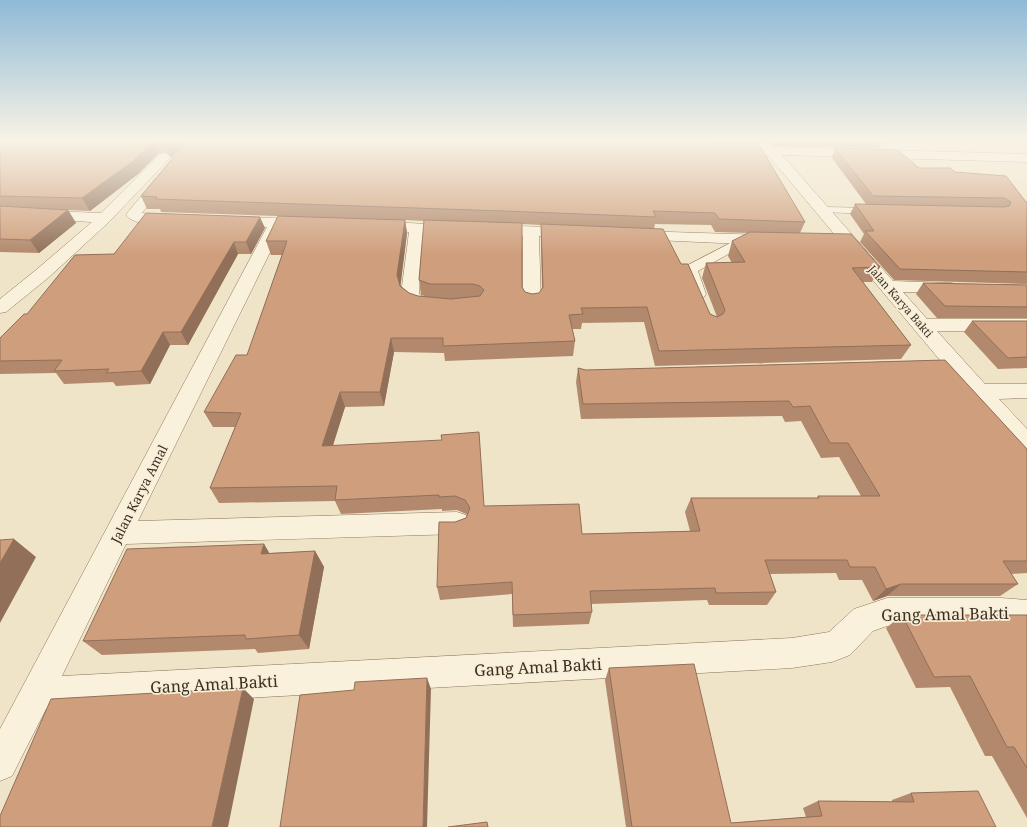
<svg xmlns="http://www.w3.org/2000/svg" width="1027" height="827" viewBox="0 0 1027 827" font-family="'Noto Serif',serif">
<rect width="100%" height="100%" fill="#f0e4c8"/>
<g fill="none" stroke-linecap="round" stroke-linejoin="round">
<g stroke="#8d765c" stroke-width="1">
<path id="lane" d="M 824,207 L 874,208 L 878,209 L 880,211 L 878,213 L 874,214 L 820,212 L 818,210 L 820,208 Z
M 746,235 L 750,236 L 752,239 L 750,242 L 698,271 L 706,294 L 704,297 L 694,297 L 685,271 L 688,265 Z"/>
</g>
<g stroke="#8d765c" stroke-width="1">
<path id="street" d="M 189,139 L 201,139 L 142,213 L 177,217 L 179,220 L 177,223 C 165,226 133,226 126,215 L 128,212 Z
M 766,141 L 770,142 L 775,147 L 1027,154 L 1027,162 L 782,155 L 893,281 L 951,283 L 957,284 L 960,288 L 957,292 L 951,293 L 903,292 L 927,319 L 1027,319 L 1027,331 L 937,331 L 985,384 L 1027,384 L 1027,398 L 999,399 L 1027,429 L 1027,453 L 1019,450 L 949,371 L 768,155 L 732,154 L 728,153 L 726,150 L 728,147 L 732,146 L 761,147 L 760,145 L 762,142 Z
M 164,153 L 168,154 L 170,157 L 168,160 L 110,221 L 48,278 L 6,312 L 0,313 L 0,299 L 36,270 L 92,222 L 0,217 L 0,209 L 101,213 L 160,154 Z
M 232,217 L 304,219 L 309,221 L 312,224 L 309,227 L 282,228 L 138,521 L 457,512 L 466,515 L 470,523 L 466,531 L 457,534 L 126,544 L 62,676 L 792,638 L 829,632 L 854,609 L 887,598 L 1001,598 L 1027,600 L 1027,628 L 1001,626 L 887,626 L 873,631 L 850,655 L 832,662 L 792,668 L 46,709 L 12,776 L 0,781 L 0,729 L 267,227 L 227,225 L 224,222 L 227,219 Z
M 376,221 L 459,226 L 462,229 L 459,232 L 454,234 L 424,232 L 419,294 L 427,300 L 441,302 L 444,306 L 441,310 C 426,314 409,309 401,294 L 409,232 L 371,229 L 368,226 L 371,223 Z
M 492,225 L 570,228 L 575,230 L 578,233 L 575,236 L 570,238 L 539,236 L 541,302 L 538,306 L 532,307 L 526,306 L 523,302 L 523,236 L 487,233 L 484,230 L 487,227 Z
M 638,231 L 765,235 L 771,237 L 773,240 L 771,243 L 765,245 L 633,239 L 630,236 L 633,233 Z"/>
</g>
<use href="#lane" fill="#faf1dc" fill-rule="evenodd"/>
<use href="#street" fill="#faf1dc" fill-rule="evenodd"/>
</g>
<path fill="#b2896c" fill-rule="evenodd" d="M 0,139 L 188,139 L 171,158 L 168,153 L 159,153 L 138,174 L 90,211 L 68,210 L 76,223 L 39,253 L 0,252 Z
M 189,139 L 884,139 L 880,148 L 776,146 L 766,140 L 761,141 L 759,145 L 805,222 L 800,233 L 880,267 L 872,282 L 863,282 L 911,345 L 901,359 L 655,366 L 644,322 L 582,323 L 581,329 L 572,329 L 575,341 L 573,356 L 445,361 L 444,353 L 394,352 L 384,406 L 345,407 L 333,445 L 484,506 L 582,534 L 690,531 L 685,512 L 691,498 L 817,498 L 818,496 L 861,496 L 839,457 L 821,458 L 801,421 L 785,422 L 782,416 L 581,419 L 576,382 L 578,368 L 586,370 L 945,360 L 1027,449 L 1027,573 L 1011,574 L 1018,584 L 1000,596 L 887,596 L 873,601 L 862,580 L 839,580 L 836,573 L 770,574 L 776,592 L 767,605 L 709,605 L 707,600 L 591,604 L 592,612 L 589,624 L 513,627 L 512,594 L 440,600 L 437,587 L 455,522 L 466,518 L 467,515 L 466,514 L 457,510 L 442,511 L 442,509 L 341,514 L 335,501 L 219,503 L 210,488 L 235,427 L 213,427 L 204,412 L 247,355 L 282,255 L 271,255 L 266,241 L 278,216 L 161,212 L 160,209 L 147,209 L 141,196 ZM 405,220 L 424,221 L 419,280 L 421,295 L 428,297 L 418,296 L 409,293 L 400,285 L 407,233 ZM 522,224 L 541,225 L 541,238 L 542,289 L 539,293 L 532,294 L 525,292 L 522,287 ZM 655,224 L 711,225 L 715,232 L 748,233 L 732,241 L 728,256 L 732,263 L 706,263 L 702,278 L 717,317 L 710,314 L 681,264 L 654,229 Z
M 1017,139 L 1027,139 L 1027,147 Z
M 835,148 L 919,168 L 955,172 L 1027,202 L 1027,284 L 894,280 L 860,242 L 864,234 L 850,214 L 855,204 L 866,204 L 832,158 Z
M 265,228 L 251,254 L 238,254 L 188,345 L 170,345 L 150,384 L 116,386 L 113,382 L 64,384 L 56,373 L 0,374 L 0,338 L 27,314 L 114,254 Z
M 923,283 L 1027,285 L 1027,318 L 937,318 L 916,294 Z
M 972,321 L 1027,321 L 1027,368 L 998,369 L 964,332 Z
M 264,544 L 269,553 L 315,551 L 324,567 L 309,649 L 258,653 L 255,649 L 102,655 L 83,641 Z
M 902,615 L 1027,615 L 1027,818 L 992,756 L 985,756 L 950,687 L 916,688 L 886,628 Z
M 609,668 L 731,823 L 806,817 L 803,808 L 818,801 L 892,802 L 892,800 L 911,793 L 996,827 L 626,827 L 605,680 Z"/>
<path fill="#916f58" d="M 173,139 L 188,139 L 171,158 L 166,146 Z
M 761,139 L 766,139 L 766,140 L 761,141 L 759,145 Z
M 154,141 L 159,153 L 138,174 L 90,211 L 82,198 Z
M 68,210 L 76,223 L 39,253 L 30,240 Z
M 260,217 L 265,228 L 251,254 L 246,242 Z
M 405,220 L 407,233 L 400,290 L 397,275 Z
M 234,242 L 238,254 L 188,345 L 181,332 Z
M 163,332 L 170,345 L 150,384 L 141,371 Z
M 391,338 L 394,352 L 384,406 L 380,392 Z
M 340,392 L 345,407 L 328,461 L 322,446 Z
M 14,539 L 36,557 L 0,623 L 0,563 Z
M 264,544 L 274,561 L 261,554 Z
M 315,551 L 324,567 L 309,649 L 299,635 Z
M 901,584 L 887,596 L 873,601 L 886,589 Z
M 427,678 L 431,689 L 427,827 L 423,827 Z
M 243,688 L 254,699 L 228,827 L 212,827 Z"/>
<path fill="#cf9f7d" stroke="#916f58" d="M 0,139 L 173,139 L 166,146 L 163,141 L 154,141 L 132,162 L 82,198 L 0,196 Z
M 189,139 L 580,139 L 758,143 L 805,222 L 719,219 L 715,213 L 653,211 L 656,217 L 531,212 L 155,199 L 157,197 L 141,196 Z
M 835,148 L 898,150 L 919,168 L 950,168 L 955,172 L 1006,176 L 1026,202 L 1027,202 L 1027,272 L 900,269 L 865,231 L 874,231 L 855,204 L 1004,207 L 1009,206 L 1011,202 L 1004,198 L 873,196 Z
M 0,206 L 68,210 L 30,240 L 0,239 Z
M 146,213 L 260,217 L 246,242 L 234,242 L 181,332 L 163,332 L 141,371 L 106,373 L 109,369 L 54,371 L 62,360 L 0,361 L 0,338 L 24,314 L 27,314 L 75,255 L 114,254 Z
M 278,216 L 405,220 L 397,275 L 400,286 L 409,293 L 418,296 L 451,299 L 480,296 L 484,290 L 480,286 L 473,284 L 430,284 L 419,280 L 424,220 L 522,223 L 522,287 L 525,292 L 532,294 L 539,293 L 543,287 L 541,224 L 663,229 L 681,264 L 688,264 L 710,314 L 717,317 L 723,314 L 725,310 L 706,263 L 745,262 L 732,241 L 750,232 L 851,234 L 880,267 L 852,268 L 911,345 L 659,351 L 647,307 L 581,308 L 583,314 L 569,315 L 575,341 L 443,346 L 443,338 L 391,338 L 380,392 L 340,392 L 322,446 L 442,440 L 441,435 L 479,432 L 484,506 L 579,504 L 582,534 L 700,531 L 691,498 L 819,498 L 818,496 L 880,496 L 848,443 L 830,443 L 810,406 L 793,407 L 789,401 L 583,404 L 578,368 L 586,370 L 945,360 L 1027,449 L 1027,561 L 1003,561 L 1018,584 L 901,584 L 886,589 L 875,567 L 850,567 L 847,560 L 765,560 L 776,592 L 716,593 L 715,588 L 590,591 L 592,612 L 513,615 L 512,582 L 437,587 L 439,522 L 455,522 L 466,518 L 470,508 L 465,500 L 455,496 L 439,497 L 439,495 L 335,500 L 337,486 L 210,488 L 241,413 L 204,412 L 236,355 L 247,355 L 287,241 L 266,241 Z
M 923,283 L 1027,285 L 1027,307 L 945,306 Z
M 972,321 L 1027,321 L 1027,357 L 1008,358 Z
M 14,539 L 0,563 L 0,540 Z
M 264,544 L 261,554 L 315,551 L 299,635 L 246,639 L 245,635 L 83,641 L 127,549 Z
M 902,615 L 1027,615 L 1027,768 L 1014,747 L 1007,747 L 970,676 L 934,677 Z
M 694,664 L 731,823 L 822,816 L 818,801 L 914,802 L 911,793 L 978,791 L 996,827 L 632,827 L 609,668 Z
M 427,678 L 423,827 L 280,827 L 300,695 L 354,690 L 355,682 Z
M 243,688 L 212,827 L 0,827 L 0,816 L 51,699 Z
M 487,822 L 488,827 L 448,827 Z"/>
<linearGradient id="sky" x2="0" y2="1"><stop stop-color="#8fbad6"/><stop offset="0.55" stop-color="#f8f3e6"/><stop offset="1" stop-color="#f8f3e6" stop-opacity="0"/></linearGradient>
<rect width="1027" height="255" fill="url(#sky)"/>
<g text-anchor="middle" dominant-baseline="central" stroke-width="3.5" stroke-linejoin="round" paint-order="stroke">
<g font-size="11" fill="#3d2e20" stroke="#f7eed8">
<text transform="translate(901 301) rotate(49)">Jalan Karya Bakti</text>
</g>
<g font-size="13" fill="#3d2e20" stroke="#f7eed8">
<text transform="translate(139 494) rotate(-63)">Jalan Karya Amal</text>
</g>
<g font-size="16" fill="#3d2e20" stroke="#f7eed8">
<text transform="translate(945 614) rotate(-1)">Gang Amal Bakti</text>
<text transform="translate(538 667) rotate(-3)">Gang Amal Bakti</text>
<text transform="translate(214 684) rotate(-3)">Gang Amal Bakti</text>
</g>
</g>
</svg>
